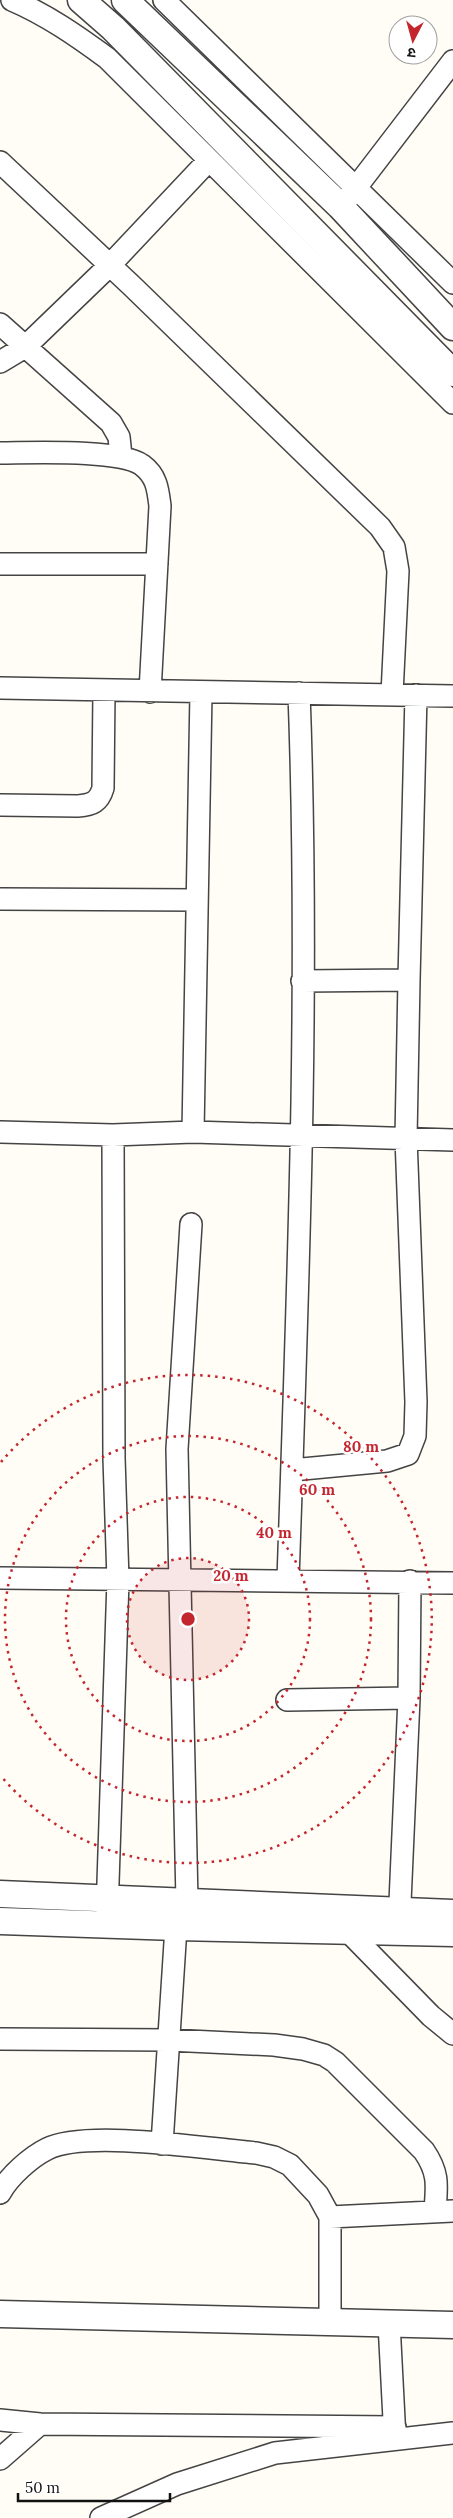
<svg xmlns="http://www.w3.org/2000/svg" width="453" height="2518" viewBox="0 0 453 2518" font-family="Lora,'Noto Sans Devanagari',serif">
<rect width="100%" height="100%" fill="#fffdf5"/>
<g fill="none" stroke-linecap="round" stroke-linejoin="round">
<g stroke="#444" stroke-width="24">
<path id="minor" d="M 12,0 C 47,15 77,36 107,58 L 453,403
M 164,0 L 453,283
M 0,162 L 132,286 L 380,527 L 394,547 L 398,571 L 392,694
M 348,198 L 453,61
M 0,324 L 111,423 L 119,437 L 121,456
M 0,362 L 25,347 L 110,265 L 209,160
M 0,453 C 31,453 119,449 142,465 C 157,476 158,490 160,506 L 150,692
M 0,564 L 157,564
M 0,688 L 453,696
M 0,805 L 78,806 C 92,805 99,802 103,788 L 104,691
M 0,899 L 197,900
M 302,981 L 409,980 L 416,695
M 0,1132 L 113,1135 L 193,1132 L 453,1140
M 193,1132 L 201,693
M 292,1470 L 387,1461 L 408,1454 L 415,1436 L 416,1402 L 406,1138 L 409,980
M 0,1578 L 453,1583
M 288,1580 C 298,1285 310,989 299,693
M 287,1700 L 409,1698
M 107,1913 L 118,1580 L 114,1458 L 113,1135
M 341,1924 L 431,2016 L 453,2034
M 399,1925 L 409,1698 L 410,1581
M 0,2039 L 169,2040 L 274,2045 L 303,2049 L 324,2055 L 335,2062 L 424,2151 C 439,2173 437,2185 435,2210
M 162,2144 L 176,1927 L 187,1901 L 177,1449 L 191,1224
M 0,2193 C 9,2176 31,2157 47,2149 C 86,2129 209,2149 256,2153 L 274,2157 L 290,2165 L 318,2195 L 330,2217 L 330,2320
M 330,2217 L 453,2211
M 389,2323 L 395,2439
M 0,2420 L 40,2424 L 395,2427
M 0,2459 L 40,2424
M 101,2518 L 177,2484 L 275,2453 L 453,2433"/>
</g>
<g stroke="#444" stroke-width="29">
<path id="tertiary" d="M 81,0 L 113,28 L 453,373
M 125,0 L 340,206 L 453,327
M 0,1894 L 453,1913
M 0,1921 L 176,1927 L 453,1933
M 0,2314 L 453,2325"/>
</g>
<use href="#minor" stroke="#fff" stroke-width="21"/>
<use href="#tertiary" stroke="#fff" stroke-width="26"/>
</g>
<circle cx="188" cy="1619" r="61" fill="#c4262e" fill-opacity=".12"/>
<g fill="none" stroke="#c4262e" stroke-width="2.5" stroke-dasharray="2.5 5">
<circle cx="188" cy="1619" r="61"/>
<circle cx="188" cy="1619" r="122"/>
<circle cx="188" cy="1619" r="183"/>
<path d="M1 1462A244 244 0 1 1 1 1776"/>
</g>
<circle cx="188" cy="1619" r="8" fill="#c4262e" stroke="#fff" stroke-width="2.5"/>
<g font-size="15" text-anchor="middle" font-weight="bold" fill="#c4262e" stroke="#fff" stroke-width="5" stroke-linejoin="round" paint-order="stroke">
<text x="361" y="1452">80 m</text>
<text x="317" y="1495">60 m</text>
<text x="274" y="1538">40 m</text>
<text x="231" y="1581">20 m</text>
</g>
<g transform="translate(413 40) rotate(186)"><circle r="24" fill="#ffffff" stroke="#a0a0a0"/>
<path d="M0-4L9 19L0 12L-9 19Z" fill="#c4262e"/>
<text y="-8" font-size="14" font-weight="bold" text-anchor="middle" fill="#111111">उ</text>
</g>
<path d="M18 2493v8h152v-8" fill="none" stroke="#111111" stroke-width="2.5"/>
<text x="25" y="2493" font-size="15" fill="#111111" stroke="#ffffff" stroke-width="4" paint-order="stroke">50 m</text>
</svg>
